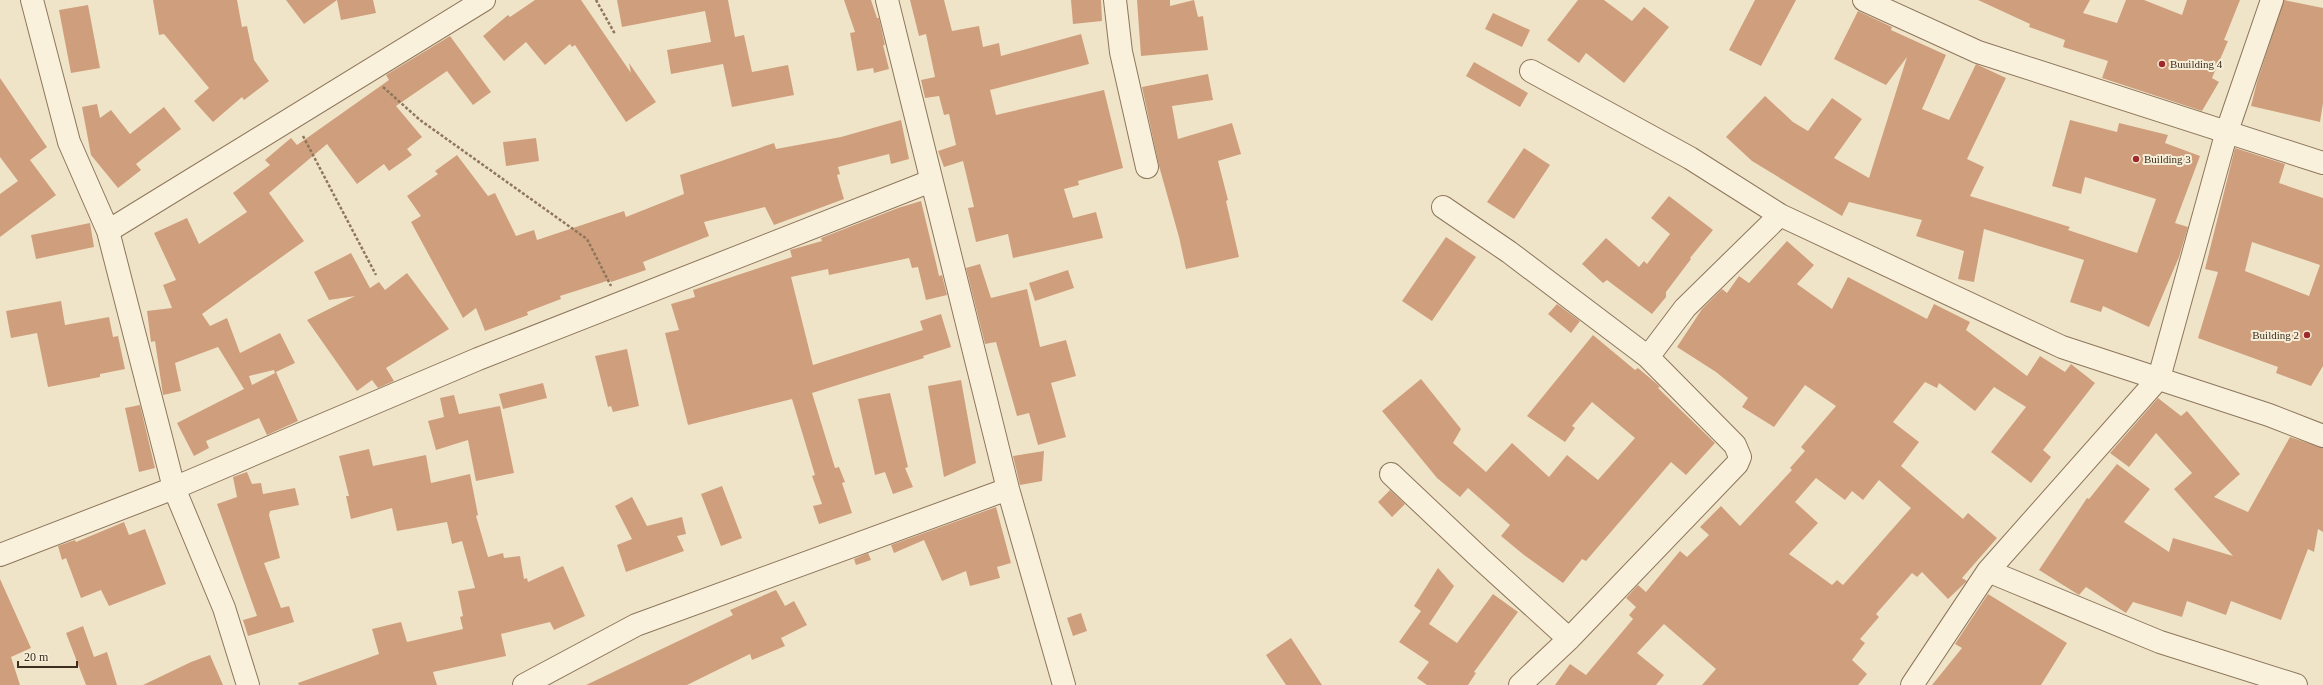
<svg xmlns="http://www.w3.org/2000/svg" width="2323" height="685" viewBox="0 0 2323 685" font-family="'Times New Roman',serif">
<rect width="100%" height="100%" fill="#f0e4c8"/>
<path fill="#cf9f7d" fill-rule="evenodd" d="M 153,0 L 237,0 L 242,27 L 247,26 L 254,60 L 269,81 L 244,100 L 242,97 L 213,122 L 194,101 L 209,88 L 164,34 L 159,35 Z
M 286,0 L 373,0 L 376,13 L 341,20 L 337,0 L 304,24 Z
M 535,0 L 581,0 L 631,73 L 629,63 L 656,102 L 626,122 L 575,45 L 572,47 L 570,44 L 545,65 L 526,42 L 504,61 L 483,36 L 508,15 L 510,17 Z
M 617,0 L 728,0 L 735,37 L 744,35 L 752,72 L 788,65 L 794,95 L 732,107 L 723,64 L 671,74 L 667,50 L 711,42 L 705,11 L 622,27 Z
M 844,0 L 871,0 L 877,18 L 879,18 L 885,45 L 883,45 L 889,69 L 874,73 L 873,68 L 857,71 L 850,33 L 855,32 Z
M 910,0 L 944,0 L 952,31 L 979,26 L 983,47 L 999,43 L 1001,56 L 1081,34 L 1089,64 L 990,90 L 996,115 L 1104,90 L 1123,168 L 1078,181 L 1079,185 L 1064,189 L 1073,218 L 1096,212 L 1103,238 L 1013,258 L 1008,234 L 976,242 L 968,208 L 974,207 L 963,161 L 944,167 L 938,151 L 956,145 L 949,114 L 944,115 L 939,96 L 925,98 L 921,80 L 935,77 L 926,34 L 919,36 Z
M 1071,0 L 1101,0 L 1102,21 L 1073,24 Z
M 1137,0 L 1170,0 L 1170,6 L 1194,0 L 1198,17 L 1203,16 L 1208,50 L 1141,56 Z
M 1578,0 L 1604,0 L 1632,21 L 1644,7 L 1669,27 L 1624,83 L 1586,53 L 1579,63 L 1547,40 Z
M 1755,0 L 1796,0 L 1761,66 L 1729,50 Z
M 1978,0 L 2090,0 L 2083,13 L 2117,23 L 2126,0 L 2144,0 L 2182,15 L 2187,0 L 2240,0 L 2224,40 L 2228,41 L 2212,78 L 2219,82 L 2202,111 L 2102,78 L 2108,61 L 2063,47 L 2065,40 L 2029,27 L 2030,24 Z
M 2284,0 L 2323,8 L 2323,103 L 2320,122 L 2251,106 L 2257,82 Z
M 88,5 L 100,68 L 71,73 L 59,10 Z
M 1858,11 L 1892,27 L 1891,30 L 1946,55 L 1922,109 L 1949,120 L 1976,64 L 2006,78 L 1967,159 L 1984,167 L 1970,196 L 2070,227 L 2068,230 L 2137,253 L 2156,199 L 2085,177 L 2081,194 L 2052,186 L 2070,120 L 2117,132 L 2119,123 L 2168,135 L 2165,143 L 2200,156 L 2175,223 L 2188,227 L 2179,257 L 2149,327 L 2103,306 L 2101,312 L 2070,302 L 2084,260 L 1984,229 L 1974,282 L 1958,279 L 1964,251 L 1916,236 L 1922,220 L 1849,202 L 1842,216 L 1752,161 L 1726,137 L 1765,96 L 1793,122 L 1808,131 L 1832,98 L 1862,119 L 1834,158 L 1869,178 L 1907,57 L 1886,85 L 1834,59 Z
M 1493,13 L 1530,30 L 1522,47 L 1485,29 Z
M 450,36 L 491,92 L 473,105 L 447,71 L 396,106 L 422,137 L 407,149 L 412,155 L 389,171 L 384,164 L 357,184 L 327,144 L 269,193 L 304,241 L 202,314 L 210,326 L 227,318 L 240,353 L 280,333 L 295,363 L 276,372 L 298,421 L 267,435 L 259,418 L 206,441 L 209,448 L 194,456 L 177,423 L 244,389 L 218,347 L 175,363 L 181,391 L 163,395 L 155,341 L 151,342 L 147,311 L 172,308 L 163,285 L 176,280 L 154,233 L 187,218 L 199,244 L 247,212 L 233,193 L 270,165 L 265,160 L 291,138 L 297,145 L 389,80 L 386,75 ZM 274,370 L 275,373 L 252,385 L 249,376 Z
M 1474,62 L 1528,93 L 1520,107 L 1466,76 Z
M 1208,74 L 1213,100 L 1172,106 L 1178,139 L 1232,123 L 1241,154 L 1218,161 L 1228,200 L 1226,201 L 1239,257 L 1186,269 L 1179,237 L 1159,166 L 1142,87 Z
M 0,78 L 47,147 L 30,160 L 56,195 L 0,237 L 0,194 L 18,181 L 0,157 Z
M 97,104 L 100,118 L 111,110 L 130,134 L 164,107 L 181,129 L 136,164 L 141,170 L 118,188 L 91,155 L 82,107 Z
M 901,120 L 909,159 L 891,164 L 889,154 L 838,167 L 840,174 L 837,175 L 844,199 L 774,225 L 765,207 L 704,222 L 709,236 L 643,262 L 646,270 L 611,282 L 610,280 L 560,296 L 561,299 L 527,312 L 528,315 L 485,331 L 476,308 L 463,318 L 411,222 L 421,216 L 407,196 L 438,174 L 435,171 L 457,155 L 488,196 L 495,193 L 516,236 L 534,230 L 537,240 L 624,211 L 626,217 L 684,194 L 680,175 L 774,143 L 776,149 L 841,137 Z
M 536,138 L 539,161 L 506,166 L 503,142 Z
M 1524,148 L 1550,165 L 1514,219 L 1487,202 Z
M 2235,148 L 2285,164 L 2279,183 L 2323,198 L 2323,366 L 2311,386 L 2276,373 L 2278,367 L 2198,338 L 2218,272 L 2205,269 ZM 2252,242 L 2320,265 L 2309,296 L 2245,271 Z
M 1669,196 L 1713,230 L 1690,258 L 1691,259 L 1666,292 L 1666,297 L 1652,314 L 1607,280 L 1603,283 L 1582,264 L 1606,238 L 1639,267 L 1644,261 L 1647,264 L 1670,234 L 1651,218 Z
M 921,201 L 937,267 L 939,276 L 942,275 L 947,295 L 926,300 L 918,267 L 912,268 L 909,258 L 829,275 L 828,269 L 791,277 L 813,365 L 923,330 L 920,321 L 941,314 L 951,347 L 923,356 L 924,358 L 812,393 L 835,468 L 839,467 L 845,482 L 842,483 L 852,513 L 819,524 L 813,506 L 822,504 L 812,476 L 815,475 L 792,399 L 688,425 L 665,333 L 679,330 L 671,304 L 695,297 L 693,290 L 792,257 L 790,250 L 822,241 L 821,238 L 898,208 Z
M 90,223 L 94,247 L 36,259 L 31,235 Z
M 1446,237 L 1476,257 L 1432,321 L 1402,301 Z
M 1787,241 L 1814,265 L 1797,284 L 1832,309 L 1848,277 L 1927,319 L 1934,304 L 1970,322 L 1966,330 L 2027,376 L 2040,356 L 2065,372 L 2071,364 L 2095,383 L 2043,450 L 2051,457 L 2031,483 L 1991,452 L 2026,407 L 1994,387 L 1975,411 L 1939,383 L 1937,388 L 1925,382 L 1893,422 L 1919,442 L 1901,466 L 1963,519 L 1968,513 L 1997,538 L 1962,578 L 1967,581 L 1948,599 L 1922,572 L 1917,577 L 1912,573 L 1876,614 L 1879,617 L 1860,639 L 1865,643 L 1852,660 L 1867,674 L 1858,685 L 1702,685 L 1716,669 L 1664,624 L 1637,653 L 1664,675 L 1656,685 L 1555,685 L 1570,664 L 1586,675 L 1633,619 L 1629,615 L 1636,607 L 1626,598 L 1638,585 L 1646,592 L 1680,551 L 1687,557 L 1709,535 L 1700,527 L 1721,506 L 1740,526 L 1792,470 L 1790,468 L 1805,451 L 1801,447 L 1836,406 L 1805,385 L 1774,427 L 1742,407 L 1748,398 L 1716,372 L 1677,347 L 1702,309 L 1722,289 L 1727,293 L 1739,276 L 1749,283 ZM 1816,478 L 1845,500 L 1852,491 L 1863,500 L 1879,480 L 1911,508 L 1843,585 L 1837,580 L 1832,585 L 1789,554 L 1818,523 L 1795,502 Z
M 351,253 L 370,288 L 379,282 L 385,290 L 407,273 L 449,329 L 386,368 L 394,381 L 378,388 L 372,380 L 357,391 L 307,320 L 355,296 L 329,300 L 314,272 Z
M 980,264 L 991,298 L 1027,289 L 1040,347 L 1066,340 L 1076,376 L 1051,383 L 1066,437 L 1038,445 L 1029,413 L 1017,416 L 996,342 L 985,344 L 966,268 Z
M 1068,270 L 1074,288 L 1035,301 L 1029,283 Z
M 61,301 L 65,325 L 109,317 L 113,337 L 118,336 L 125,369 L 100,374 L 100,377 L 48,387 L 37,333 L 11,338 L 6,311 Z
M 1557,304 L 1580,321 L 1571,333 L 1548,314 Z
M 1593,335 L 1635,370 L 1638,368 L 1657,384 L 1660,387 L 1658,388 L 1715,443 L 1686,475 L 1671,462 L 1586,561 L 1582,559 L 1563,583 L 1524,555 L 1501,536 L 1510,525 L 1468,488 L 1460,497 L 1437,478 L 1382,411 L 1421,379 L 1461,429 L 1453,443 L 1486,472 L 1512,443 L 1549,477 L 1567,455 L 1598,480 L 1635,438 L 1592,402 L 1572,426 L 1575,428 L 1565,442 L 1527,416 Z
M 627,349 L 639,406 L 613,412 L 611,406 L 608,407 L 595,356 Z
M 961,380 L 976,463 L 944,477 L 928,386 Z
M 543,383 L 547,398 L 503,409 L 499,394 Z
M 890,393 L 908,467 L 905,468 L 913,487 L 893,494 L 885,472 L 875,475 L 858,399 Z
M 454,395 L 459,414 L 500,406 L 514,473 L 476,481 L 468,440 L 436,450 L 428,421 L 444,417 L 440,398 Z
M 2158,398 L 2181,416 L 2187,411 L 2240,474 L 2214,497 L 2248,512 L 2290,437 L 2323,448 L 2323,532 L 2318,529 L 2314,552 L 2308,549 L 2281,620 L 2231,601 L 2226,615 L 2187,601 L 2182,617 L 2133,602 L 2126,613 L 2086,587 L 2079,595 L 2039,570 L 2087,498 L 2089,499 L 2117,464 L 2150,489 L 2124,522 L 2169,552 L 2173,538 L 2233,556 L 2174,489 L 2192,473 L 2156,433 L 2129,467 L 2110,453 Z
M 140,405 L 155,468 L 139,472 L 125,408 Z
M 369,449 L 373,466 L 426,455 L 431,483 L 470,474 L 478,515 L 476,516 L 488,557 L 503,553 L 504,558 L 520,556 L 524,579 L 527,578 L 528,582 L 563,566 L 585,616 L 554,630 L 550,622 L 501,634 L 506,656 L 433,672 L 437,685 L 299,685 L 298,683 L 379,654 L 372,629 L 401,622 L 407,642 L 463,629 L 460,617 L 463,616 L 458,591 L 475,588 L 462,541 L 452,544 L 447,522 L 397,531 L 392,508 L 351,519 L 346,496 L 349,496 L 339,456 Z
M 1044,451 L 1042,481 L 1020,485 L 1013,456 Z
M 247,472 L 252,484 L 261,483 L 263,494 L 295,488 L 299,505 L 270,511 L 269,515 L 280,558 L 264,563 L 281,608 L 289,606 L 294,622 L 248,636 L 243,620 L 257,616 L 217,504 L 237,497 L 233,477 Z
M 722,486 L 742,538 L 721,546 L 701,494 Z
M 1390,490 L 1405,504 L 1392,517 L 1378,502 Z
M 632,497 L 647,526 L 682,517 L 686,534 L 677,536 L 684,551 L 626,572 L 617,545 L 632,539 L 615,506 Z
M 996,507 L 1011,563 L 997,567 L 1000,578 L 970,586 L 966,571 L 942,581 L 924,540 L 894,553 L 891,545 Z
M 124,522 L 129,535 L 145,529 L 166,584 L 109,606 L 101,590 L 81,598 L 66,558 L 62,560 L 58,546 L 75,540 L 76,542 Z
M 868,553 L 871,560 L 856,565 L 854,559 Z
M 1438,568 L 1454,586 L 1429,624 L 1457,643 L 1493,594 L 1518,612 L 1474,672 L 1476,673 L 1468,685 L 1427,685 L 1417,678 L 1429,662 L 1399,642 L 1421,611 L 1414,606 Z
M 0,579 L 31,648 L 11,657 L 20,685 L 0,685 Z
M 776,590 L 785,606 L 794,601 L 807,625 L 781,638 L 785,646 L 752,660 L 750,654 L 687,685 L 586,685 L 733,615 L 730,610 Z
M 1988,594 L 2067,643 L 2041,685 L 1932,685 L 1962,648 L 1955,644 Z
M 1081,613 L 1087,631 L 1073,636 L 1067,618 Z
M 83,626 L 94,657 L 107,652 L 117,685 L 86,685 L 66,633 Z
M 1291,638 L 1322,685 L 1286,685 L 1266,655 Z
M 210,655 L 223,685 L 143,685 L 191,662 Z"/>
<g fill="none" stroke-linecap="round" stroke-linejoin="round">
<g stroke="#8d765c" stroke-width="24">
<path id="minor" d="M 32,0 L 69,142 L 108,231 L 174,488 L 224,608 L 248,685
M 887,0 L 1008,489 L 1064,685
M 1115,0 L 1121,52 L 1147,167
M 1864,0 L 1978,52 L 2323,163
M 1531,71 L 1690,158 L 1780,215 L 2062,347 L 2269,415 L 2323,436
M 1443,207 L 1509,252 L 1648,357 L 1735,445 L 1740,457 L 1737,464 L 1569,639 L 1520,685
M 108,231 L 484,0
M 1648,357 L 1685,308 L 1780,215
M 1391,474 L 1481,559 L 1569,639
M 0,555 L 174,488 L 478,359 L 931,181
M 1988,571 L 2160,642 L 2296,685
M 524,685 L 636,625 L 1008,489
M 1912,685 L 1988,571 L 2159,378 L 2227,131 L 2272,0"/>
</g>
<path stroke="#8d765c" stroke-width="2.5" stroke-dasharray="3 2" stroke-linecap="butt" d="M 596,0 L 615,34
M 383,87 L 420,120 L 587,239 L 611,286
M 303,136 L 376,275"/>
<use href="#minor" stroke="#faf1dc" stroke-width="22"/>
</g>
<g fill="#9e2a2b" stroke="#f7eed8" stroke-width="1.5">
<circle cx="2162" cy="64" r="4"/>
<circle cx="2136" cy="159" r="4"/>
<circle cx="2307" cy="335" r="4"/>
</g>
<g text-anchor="middle" dominant-baseline="central" stroke-width="4" stroke-linejoin="round" paint-order="stroke">
<g font-size="11" fill="#3d2e20" stroke="#f7eed8" text-anchor="start">
<text x="2170" y="64">Buuilding 4</text>
<text x="2144" y="159">Building 3</text>
<text x="2299" y="335" text-anchor="end">Building 2</text>
</g>
</g>
<path d="M18 661v6h59v-6" fill="none" stroke="#3d2e20" stroke-width="2"/>
<text x="24" y="661" font-size="12" fill="#3d2e20" stroke="#f7eed8" stroke-width="3" paint-order="stroke">20 m</text>
</svg>
